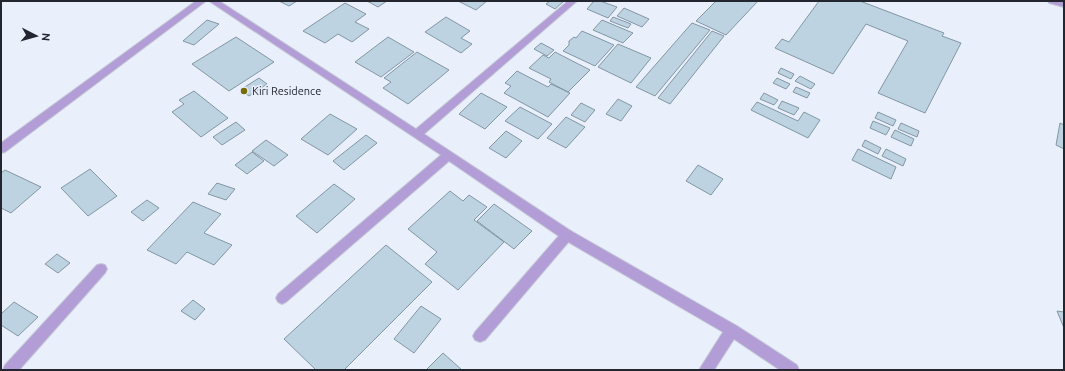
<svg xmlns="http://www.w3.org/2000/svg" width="1065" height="371" viewBox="0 0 1065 371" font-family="Ubuntu,sans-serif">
<rect width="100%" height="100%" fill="#eaeffc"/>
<path fill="#bed3e1" stroke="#8296a3" d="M 279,1 L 297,1 L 289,6 Z
M 367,1 L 387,1 L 378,7 Z
M 458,1 L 487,1 L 476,10 Z
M 550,1 L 564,1 L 555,9 L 546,4 Z
M 594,1 L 600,1 L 617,7 L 608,18 L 587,9 Z
M 716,1 L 758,1 L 726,35 L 696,21 Z
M 819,1 L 860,1 L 944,33 L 942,36 L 961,43 L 925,113 L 878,93 L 908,41 L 866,24 L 833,74 L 775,48 L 782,39 L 789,42 Z
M 345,3 L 366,14 L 355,22 L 369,29 L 352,42 L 338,34 L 325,43 L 303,31 Z
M 624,8 L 649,19 L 642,27 L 617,16 Z
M 446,17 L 470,31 L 461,38 L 472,44 L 461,53 L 425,32 Z
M 613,17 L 631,24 L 628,28 L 610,21 Z
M 207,20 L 219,24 L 194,45 L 183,41 Z
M 602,20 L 633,33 L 623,43 L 593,30 Z
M 692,23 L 710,30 L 655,96 L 636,87 Z
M 582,31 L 614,45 L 595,66 L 563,51 L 569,45 L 569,41 L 574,37 L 576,38 Z
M 712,31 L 724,36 L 670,104 L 658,98 Z
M 236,37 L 274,62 L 229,91 L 192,64 Z
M 388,37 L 414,52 L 381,77 L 355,62 Z
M 541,43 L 554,50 L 547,56 L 534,49 Z
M 618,44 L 651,58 L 631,83 L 598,67 Z
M 417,52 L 449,70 L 408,104 L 383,88 L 391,82 L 384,78 Z
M 555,52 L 590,70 L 568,92 L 549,82 L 551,79 L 529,68 L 543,55 L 549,58 Z
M 781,68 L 794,74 L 791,79 L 778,73 Z
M 517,71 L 548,87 L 551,84 L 570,93 L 548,117 L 504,93 L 511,86 L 505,83 Z
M 800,76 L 815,84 L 811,89 L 795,81 Z
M 259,78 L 267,84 L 249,96 L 240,90 Z
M 777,78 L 790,84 L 786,89 L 773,83 Z
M 796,87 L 810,93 L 807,98 L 793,92 Z
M 194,91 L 228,118 L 201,137 L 172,112 L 184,104 L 179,100 Z
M 481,93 L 507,107 L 485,129 L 459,114 Z
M 764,93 L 778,100 L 774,105 L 760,99 Z
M 618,99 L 632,106 L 621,121 L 606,114 Z
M 782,101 L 799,108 L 794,115 L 778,108 Z
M 757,102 L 798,121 L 804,112 L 820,120 L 808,138 L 751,110 Z
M 581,103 L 595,110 L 585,122 L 571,115 Z
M 520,107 L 552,124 L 538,139 L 505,121 Z
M 878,112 L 896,120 L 893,126 L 875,118 Z
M 330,114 L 357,129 L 328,155 L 301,139 Z
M 566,117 L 585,127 L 566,148 L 547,138 Z
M 873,121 L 890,128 L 886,135 L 870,128 Z
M 236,122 L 245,130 L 222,145 L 213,137 Z
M 901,123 L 919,131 L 917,137 L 898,129 Z
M 1060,123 L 1064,125 L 1064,149 L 1056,145 Z
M 895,130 L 914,139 L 911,146 L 891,137 Z
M 506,131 L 522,141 L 506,158 L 489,148 Z
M 366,135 L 377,143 L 344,170 L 333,161 Z
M 266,140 L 288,155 L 274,166 L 252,151 Z
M 865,140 L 881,148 L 878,154 L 862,146 Z
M 858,149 L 896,167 L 891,179 L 852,160 Z
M 886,149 L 906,159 L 903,166 L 882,156 Z
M 252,152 L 264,161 L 247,174 L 235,165 Z
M 698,165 L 723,179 L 711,195 L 686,181 Z
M 90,169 L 117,196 L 88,216 L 61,188 Z
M 5,170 L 41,187 L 11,213 L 1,208 L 1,173 Z
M 217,183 L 235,189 L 226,200 L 208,194 Z
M 334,184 L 355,199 L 317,233 L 296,216 Z
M 450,191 L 463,201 L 469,195 L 487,207 L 474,220 L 504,242 L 458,290 L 425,264 L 437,252 L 408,229 Z
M 147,200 L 159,208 L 143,221 L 131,212 Z
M 193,202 L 221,214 L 204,233 L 232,245 L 214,265 L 187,252 L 176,264 L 147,250 Z
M 494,204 L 532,231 L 514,249 L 477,221 Z
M 386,245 L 432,282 L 344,370 L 316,370 L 284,339 Z
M 57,254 L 70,263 L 58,273 L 45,264 Z
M 193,300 L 205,309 L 195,320 L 181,311 Z
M 14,302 L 38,317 L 18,336 L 1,325 L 1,314 Z
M 421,306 L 441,319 L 414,353 L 394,339 Z
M 1057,311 L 1064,312 L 1064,328 Z
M 443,353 L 462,370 L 426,370 Z"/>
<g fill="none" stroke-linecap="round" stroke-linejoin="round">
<g stroke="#c6cbd7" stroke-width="2">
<path id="service" d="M 567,230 L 571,231 L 573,235 L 571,239 L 485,340 L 480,342 L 475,340 L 473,336 L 475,332 L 563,231 Z
M 101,264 L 105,265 L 107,269 L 105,273 L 19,370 L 3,370 L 5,365 L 97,265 Z"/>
</g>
<g stroke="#c6cbd7" stroke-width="2">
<path id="minor" d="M 209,1 L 219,1 L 416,129 L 568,1 L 577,1 L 424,134 L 571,231 L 737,326 L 797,365 L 799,370 L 780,370 L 734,339 L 714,370 L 699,370 L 723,332 L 563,239 L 449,161 L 286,302 L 282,304 L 278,302 L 276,298 L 278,294 L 441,155 Z
M 1048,1 L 1064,1 L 1064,7 L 1049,3 Z"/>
</g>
<g stroke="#c6cbd7" stroke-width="2">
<path id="tertiary" d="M 196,1 L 206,1 L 5,152 L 1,153 L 1,143 Z"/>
</g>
<use href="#service" fill="#b29dd6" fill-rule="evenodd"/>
<use href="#minor" fill="#b29dd6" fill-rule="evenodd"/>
<use href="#tertiary" fill="#b29dd6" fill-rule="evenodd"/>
</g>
<circle fill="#786c07" stroke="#eaeffc" stroke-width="1.5" cx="244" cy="91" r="4"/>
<g text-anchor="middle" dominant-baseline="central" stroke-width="3" stroke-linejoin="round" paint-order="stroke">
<g font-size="11" fill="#23262e" stroke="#eaeffc" text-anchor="start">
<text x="252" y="91">Kiri Residence</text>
</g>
</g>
<rect width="1065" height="371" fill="none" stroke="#23262e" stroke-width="4"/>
<g transform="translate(36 36) rotate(96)" stroke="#eaeffc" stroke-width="3" paint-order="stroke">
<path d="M0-3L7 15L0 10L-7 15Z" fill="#23262e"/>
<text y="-6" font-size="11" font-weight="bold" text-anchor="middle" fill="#23262e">N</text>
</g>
</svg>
